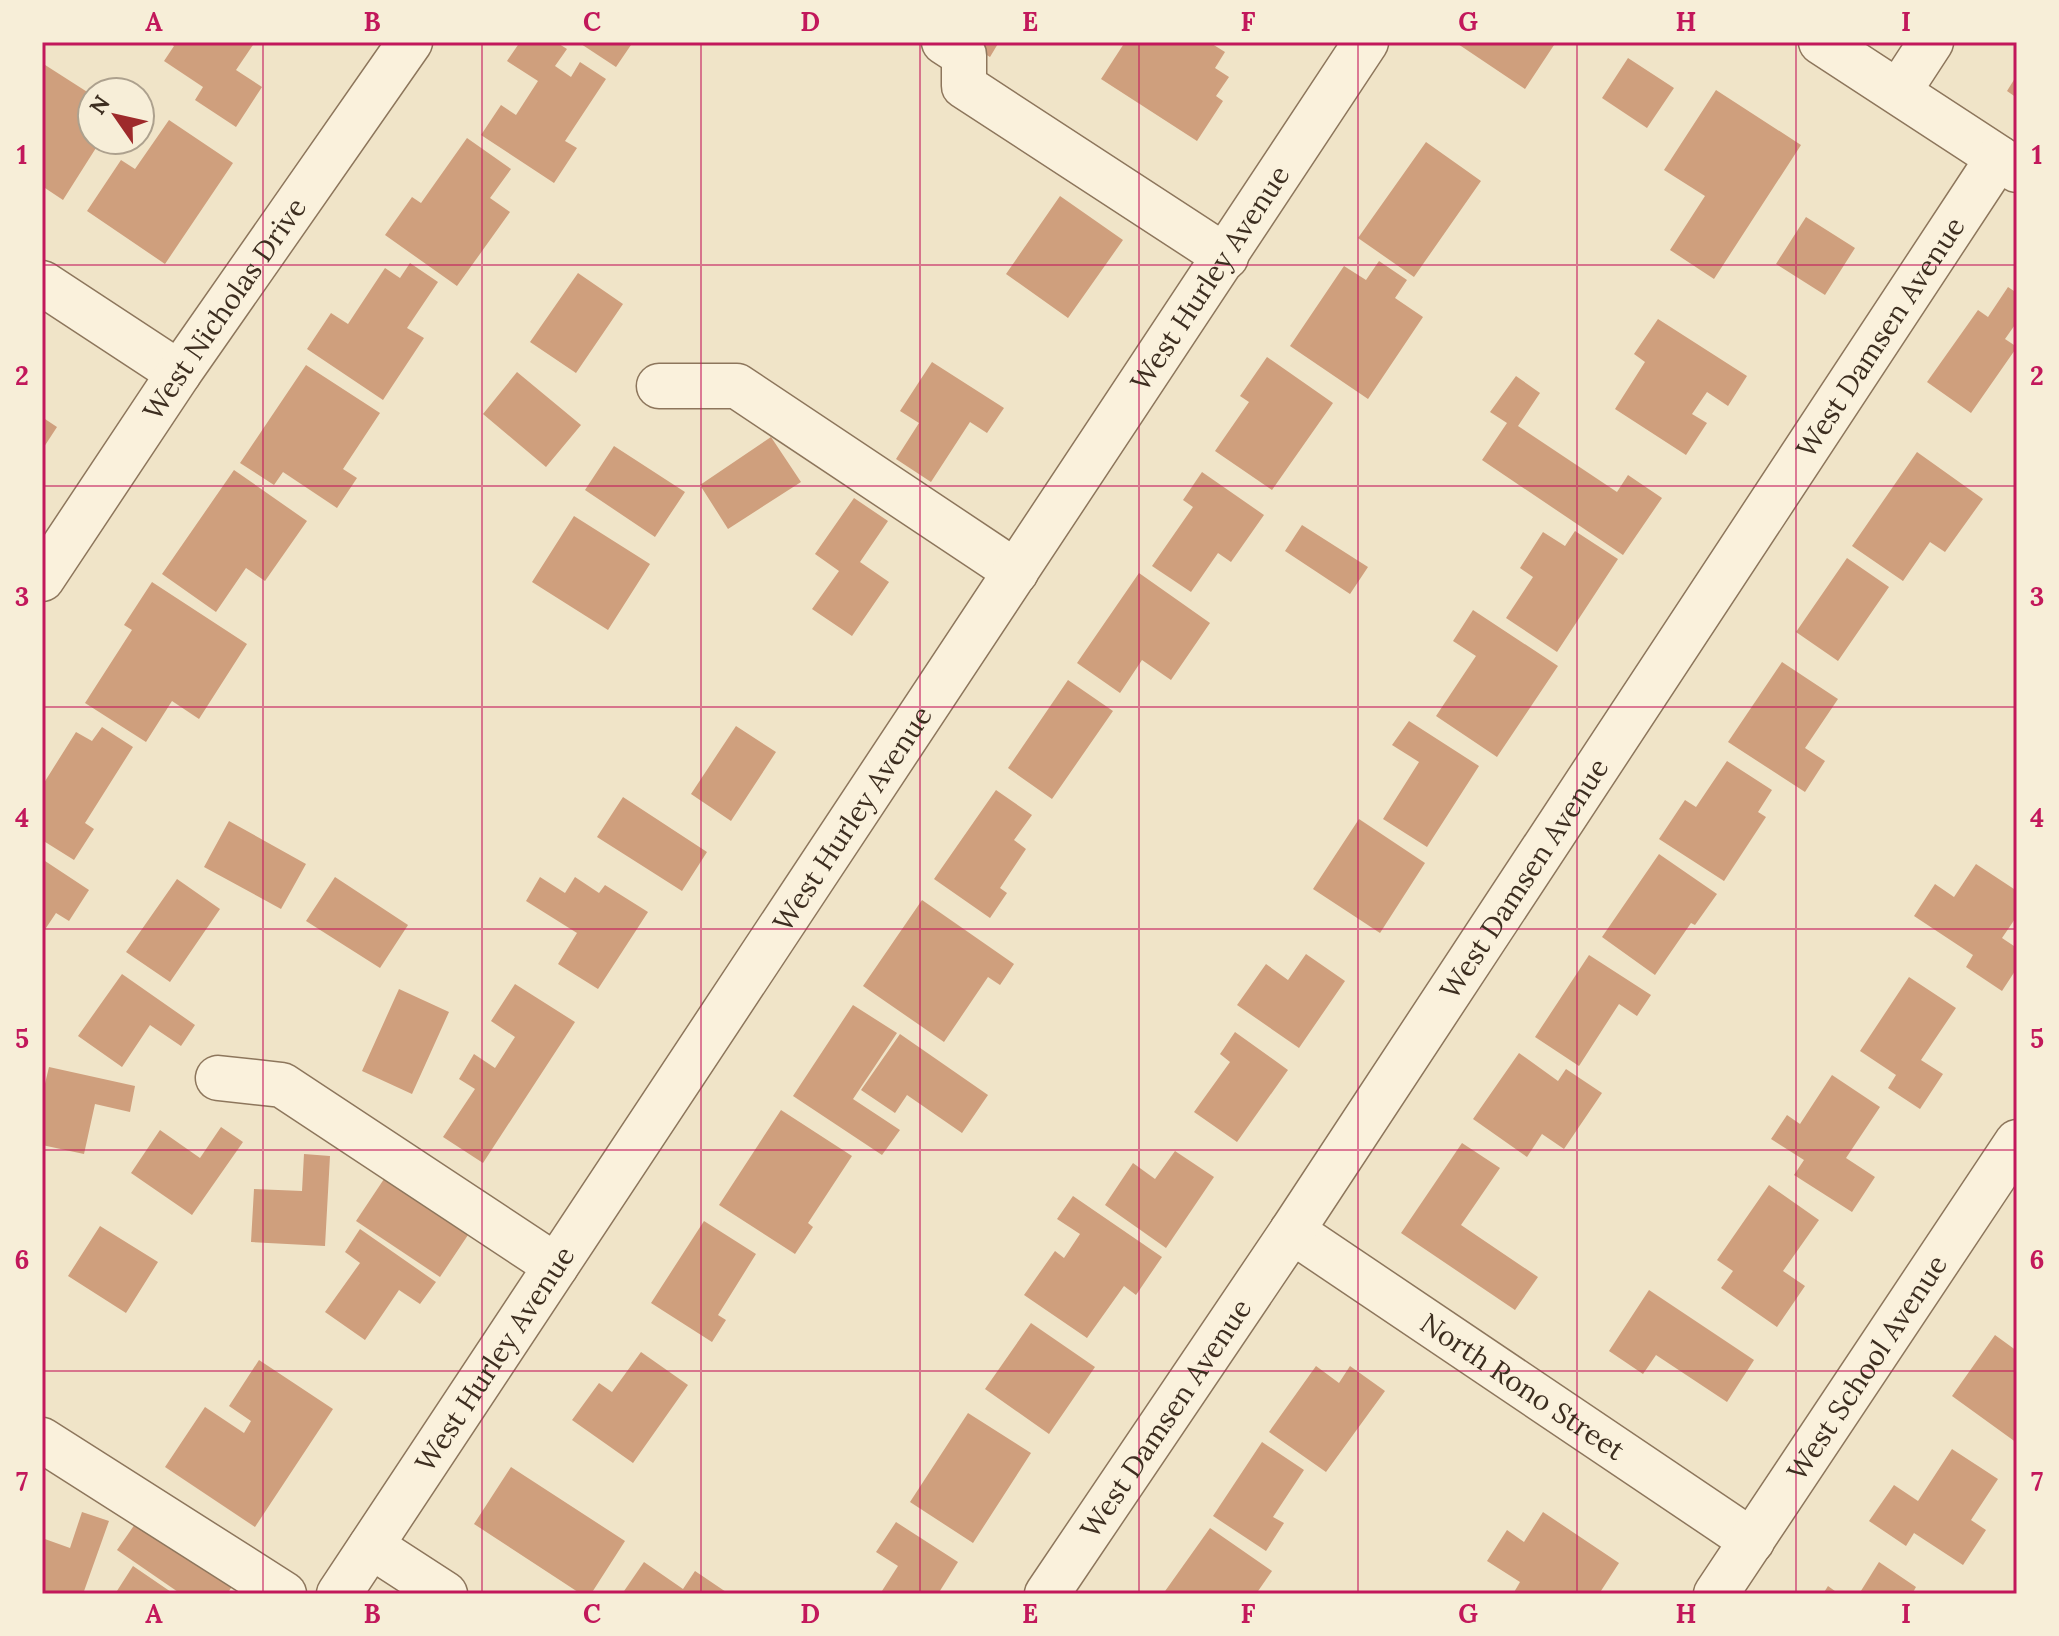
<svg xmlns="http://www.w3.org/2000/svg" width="2059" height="1636" viewBox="0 0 2059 1636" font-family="Lora,serif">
<rect width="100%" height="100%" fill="#f0e4c8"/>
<path fill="#cf9f7d" d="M 168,42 L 255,42 L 236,70 L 262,87 L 236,127 L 195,100 L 203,87 L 164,61 L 174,46 Z
M 520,42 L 556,42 L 567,49 L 555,66 L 571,77 L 580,62 L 606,79 L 565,141 L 577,148 L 554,183 L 481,135 L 501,105 L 516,115 L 538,81 L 507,61 Z
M 578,42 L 633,42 L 616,67 Z
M 966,42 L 999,42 L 990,57 Z
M 1125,42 L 1176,42 L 1181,45 L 1183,42 L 1209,42 L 1225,52 L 1215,68 L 1229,77 L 1216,96 L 1223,101 L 1197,141 L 1101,79 Z
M 1455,42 L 1556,42 L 1525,89 Z
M 1628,58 L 1674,88 L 1647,128 L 1602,98 Z
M 42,63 L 92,95 L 92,140 L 101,140 L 63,200 L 42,186 Z
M 2017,75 L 2017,98 L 2007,91 Z
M 1716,90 L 1801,145 L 1714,279 L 1670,250 L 1705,196 L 1664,170 Z
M 169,120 L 233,163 L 165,264 L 87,211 L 121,160 L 135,169 Z
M 467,138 L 511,169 L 490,198 L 510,212 L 457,286 L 385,235 L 412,197 L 421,203 Z
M 1426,142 L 1481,181 L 1414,277 L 1358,238 Z
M 1060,196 L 1123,240 L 1068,318 L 1006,274 Z
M 1806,217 L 1855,248 L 1825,295 L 1776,264 Z
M 1379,261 L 1407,280 L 1395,298 L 1423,317 L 1368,399 L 1290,346 L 1344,266 L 1366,280 Z
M 410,263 L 438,282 L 407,328 L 424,338 L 383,400 L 307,349 L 331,313 L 348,324 L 385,268 L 400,278 Z
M 578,273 L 623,304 L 576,373 L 530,342 Z
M 2008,287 L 2017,293 L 2017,322 L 2005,339 L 2017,347 L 1971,413 L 1927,382 L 1978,310 L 1988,317 Z
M 1658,319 L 1747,376 L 1728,406 L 1707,392 L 1692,414 L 1707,423 L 1686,455 L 1615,409 L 1645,362 L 1634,354 Z
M 1267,357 L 1333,403 L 1272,490 L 1215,451 L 1249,402 L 1240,396 Z
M 932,362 L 1004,408 L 987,433 L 970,422 L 931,482 L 896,459 L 919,423 L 900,411 Z
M 306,365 L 380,413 L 343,469 L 357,478 L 337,508 L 283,472 L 274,485 L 240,463 Z
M 517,372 L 581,425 L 546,467 L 483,414 Z
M 1516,376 L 1540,393 L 1518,426 L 1617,492 L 1628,475 L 1662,498 L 1623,555 L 1482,460 L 1507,423 L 1490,412 Z
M 42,417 L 57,427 L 42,450 Z
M 771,437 L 801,482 L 728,529 L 700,485 Z
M 614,446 L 685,492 L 655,537 L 585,490 Z
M 1917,452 L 1983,499 L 1945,552 L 1930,542 L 1903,581 L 1852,546 Z
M 234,470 L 307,521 L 265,581 L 246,568 L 216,612 L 162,574 Z
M 1202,472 L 1264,515 L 1231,562 L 1218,553 L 1191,592 L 1152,566 L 1193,507 L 1183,500 Z
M 854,498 L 888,521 L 860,562 L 889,582 L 852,636 L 812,609 L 839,571 L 815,554 Z
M 574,516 L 650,564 L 608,630 L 532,582 Z
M 1302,525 L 1368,567 L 1350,594 L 1285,551 Z
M 1575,531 L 1618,559 L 1557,652 L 1506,618 L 1533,577 L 1520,568 L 1543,532 L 1565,546 Z
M 1847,558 L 1889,587 L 1838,661 L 1796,632 Z
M 1139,573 L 1210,623 L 1171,680 L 1142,660 L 1120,693 L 1077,663 Z
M 152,582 L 247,644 L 199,719 L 172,701 L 146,742 L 85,703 L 132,630 L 124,625 Z
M 1473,610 L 1558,666 L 1497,757 L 1436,716 L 1476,656 L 1453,641 Z
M 1782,662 L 1838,699 L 1805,748 L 1825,761 L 1805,792 L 1728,742 Z
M 1068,680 L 1113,711 L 1052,799 L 1008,768 Z
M 1409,721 L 1479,766 L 1427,847 L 1383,819 L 1419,762 L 1392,745 Z
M 736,726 L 776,752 L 731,821 L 691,794 Z
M 102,727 L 133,747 L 85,823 L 94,829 L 74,860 L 42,840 L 42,786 L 76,732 L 92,741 Z
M 1727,761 L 1772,790 L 1758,812 L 1766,817 L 1724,881 L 1659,839 L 1685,800 L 1696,807 Z
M 996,790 L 1032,815 L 1014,840 L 1026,849 L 1000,888 L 1007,893 L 990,918 L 934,879 Z
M 623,797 L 707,852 L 682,891 L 597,837 Z
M 1359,819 L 1425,863 L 1380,933 L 1313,889 Z
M 229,821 L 306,864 L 281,909 L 204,867 Z
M 1659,854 L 1717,894 L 1695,925 L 1691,923 L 1655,975 L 1602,937 Z
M 42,859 L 89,890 L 69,921 L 56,913 L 42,934 Z
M 1976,864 L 2017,891 L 2017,916 L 2002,938 L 2017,948 L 2017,968 L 2002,991 L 1966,967 L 1973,955 L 1914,916 L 1935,884 L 1954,897 Z
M 335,877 L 408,925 L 380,968 L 306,921 Z
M 540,877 L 565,893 L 575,877 L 599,893 L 605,885 L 648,912 L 598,989 L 558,964 L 577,933 L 526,901 Z
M 177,879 L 220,909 L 170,982 L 126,952 Z
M 922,900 L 1014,964 L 1000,985 L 988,977 L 944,1042 L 863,986 Z
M 1306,954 L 1345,981 L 1299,1048 L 1237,1005 L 1266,964 L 1288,980 Z
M 1589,955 L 1651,995 L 1637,1016 L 1619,1004 L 1579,1066 L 1535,1037 Z
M 122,974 L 195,1025 L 181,1046 L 150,1025 L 122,1067 L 78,1036 Z
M 1909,977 L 1956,1008 L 1921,1060 L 1943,1074 L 1920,1109 L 1888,1088 L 1896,1075 L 1860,1051 Z
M 515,984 L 575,1022 L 483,1163 L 443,1137 L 475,1089 L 459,1079 L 474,1054 L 495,1068 L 515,1037 L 491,1021 Z
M 399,989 L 449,1012 L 412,1094 L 362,1071 Z
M 853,1005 L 897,1033 L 853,1099 L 900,1130 L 882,1155 L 793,1096 Z
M 1235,1032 L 1288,1070 L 1237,1142 L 1194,1112 L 1230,1062 L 1220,1054 Z
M 900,1034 L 988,1095 L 962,1133 L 907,1095 L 895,1113 L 861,1090 Z
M 1519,1053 L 1558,1081 L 1566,1069 L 1602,1093 L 1564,1149 L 1542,1134 L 1527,1157 L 1473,1119 Z
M 49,1067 L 135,1086 L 130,1112 L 95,1104 L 84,1154 L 42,1145 L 42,1096 Z
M 1832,1075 L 1880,1107 L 1846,1158 L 1875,1177 L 1852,1212 L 1794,1175 L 1804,1160 L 1771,1139 L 1787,1115 L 1800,1124 Z
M 781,1110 L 852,1156 L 808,1223 L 813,1227 L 795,1254 L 719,1205 Z
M 221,1127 L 243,1142 L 192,1215 L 131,1173 L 160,1130 L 200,1158 Z
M 1462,1143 L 1500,1168 L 1461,1225 L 1538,1277 L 1515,1310 L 1401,1233 Z
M 1175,1151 L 1214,1177 L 1166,1248 L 1105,1205 L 1133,1163 L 1155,1179 Z
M 304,1154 L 330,1156 L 325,1246 L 251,1242 L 254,1189 L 302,1191 Z
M 386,1176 L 470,1232 L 440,1277 L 356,1221 Z
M 1769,1185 L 1819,1220 L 1783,1271 L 1805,1286 L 1777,1327 L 1721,1288 L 1733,1271 L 1717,1260 Z
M 1073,1196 L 1162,1257 L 1136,1295 L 1124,1286 L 1087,1338 L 1024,1295 L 1055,1251 L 1064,1258 L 1080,1234 L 1057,1219 Z
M 704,1221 L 756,1254 L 718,1315 L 726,1320 L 712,1342 L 651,1303 Z
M 100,1226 L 158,1262 L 126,1313 L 68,1276 Z
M 360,1229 L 436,1282 L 420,1304 L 399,1290 L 365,1340 L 325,1312 L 360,1263 L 345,1252 Z
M 1649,1290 L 1754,1360 L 1727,1402 L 1656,1355 L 1643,1374 L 1609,1351 Z
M 1031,1323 L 1095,1367 L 1049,1434 L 985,1389 Z
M 1995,1335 L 2017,1351 L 2017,1443 L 1952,1396 Z
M 641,1352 L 688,1385 L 633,1463 L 572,1420 L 599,1383 L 612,1392 Z
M 259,1360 L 333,1409 L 255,1527 L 165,1467 L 205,1407 L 244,1433 L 251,1421 L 229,1406 Z
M 1316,1366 L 1339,1383 L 1350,1366 L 1385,1391 L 1326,1472 L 1269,1432 Z
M 968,1413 L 1031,1453 L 973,1543 L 910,1502 Z
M 1262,1442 L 1304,1470 L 1273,1517 L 1284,1523 L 1266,1551 L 1213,1516 Z
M 1952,1449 L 1998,1479 L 1971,1520 L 1986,1530 L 1963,1565 L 1914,1533 L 1906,1546 L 1869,1521 L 1894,1485 L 1918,1501 Z
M 511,1467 L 625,1541 L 591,1594 L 581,1594 L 474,1524 Z
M 82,1512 L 109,1521 L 83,1594 L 42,1594 L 42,1538 L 70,1548 Z
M 1543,1512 L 1619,1563 L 1599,1594 L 1513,1594 L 1520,1582 L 1487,1561 L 1507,1530 L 1524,1542 Z
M 142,1514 L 237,1579 L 227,1594 L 181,1594 L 117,1550 Z
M 896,1522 L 958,1562 L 938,1594 L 880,1594 L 898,1566 L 876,1552 Z
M 1210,1528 L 1272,1571 L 1256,1594 L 1163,1594 Z
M 644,1562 L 683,1589 L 695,1571 L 729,1594 L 622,1594 Z
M 1879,1562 L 1916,1587 L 1912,1594 L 1859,1594 Z
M 133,1566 L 174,1594 L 115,1594 Z
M 1828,1586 L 1839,1594 L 1823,1594 Z"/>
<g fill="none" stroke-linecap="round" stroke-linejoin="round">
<g stroke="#8d765c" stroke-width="47">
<g id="minor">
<path d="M 944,42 L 964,55 L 964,86 L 1226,257"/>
<path d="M 1821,42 L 2017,170"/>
<path d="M 1899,91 L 1931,42"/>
<path d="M 42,283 L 179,373"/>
<path d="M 659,386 L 737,386 L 1016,572"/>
<path id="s1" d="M 42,579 L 179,373 L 410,42"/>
<path d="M 218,1078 L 282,1085 L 556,1266"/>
<path id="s2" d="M 1292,1231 L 1752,1541"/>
<path d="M 42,1440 L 284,1594"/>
<path d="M 371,1546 L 445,1594"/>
<path id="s3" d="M 339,1594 L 1366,42"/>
<path id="s4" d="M 1047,1594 L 1292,1231 L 1998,158"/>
<path id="s5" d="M 1716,1594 L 2017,1142"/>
</g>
</g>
<use href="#minor" stroke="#faf1dc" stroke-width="44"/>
</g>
<path fill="none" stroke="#c2185b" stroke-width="2" stroke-opacity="0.55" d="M 263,42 L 263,1594M 482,42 L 482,1594M 701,42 L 701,1594M 920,42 L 920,1594M 1139,42 L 1139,1594M 1358,42 L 1358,1594M 1577,42 L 1577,1594M 1796,42 L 1796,1594M 42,265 L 2017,265M 42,486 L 2017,486M 42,707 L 2017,707M 42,929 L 2017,929M 42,1150 L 2017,1150M 42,1371 L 2017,1371"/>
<g text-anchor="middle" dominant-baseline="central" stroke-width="6" stroke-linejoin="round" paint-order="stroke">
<g font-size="28" fill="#3d2e20" stroke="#f7eed8">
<text stroke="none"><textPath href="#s3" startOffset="1578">West Hurley Avenue</textPath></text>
<text stroke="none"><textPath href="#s1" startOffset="326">West Nicholas Drive</textPath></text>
<text stroke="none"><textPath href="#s4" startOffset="1508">West Damsen Avenue</textPath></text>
<text stroke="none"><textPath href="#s3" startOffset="930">West Hurley Avenue</textPath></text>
<text stroke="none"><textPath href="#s4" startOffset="860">West Damsen Avenue</textPath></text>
<text stroke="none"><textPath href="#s3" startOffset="282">West Hurley Avenue</textPath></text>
<text stroke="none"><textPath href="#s5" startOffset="272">West School Avenue</textPath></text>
<text stroke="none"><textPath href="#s2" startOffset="278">North Rono Street</textPath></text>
<text stroke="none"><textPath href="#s4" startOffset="212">West Damsen Avenue</textPath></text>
</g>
</g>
<rect width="2059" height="1636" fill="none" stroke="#f7eed8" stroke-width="88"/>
<g transform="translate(116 116) rotate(304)"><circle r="38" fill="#f7eed8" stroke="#ada18e" stroke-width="2"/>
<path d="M0-6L14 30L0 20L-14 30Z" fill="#9e2a2b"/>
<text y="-12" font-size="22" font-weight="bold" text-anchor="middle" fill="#3d2e20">N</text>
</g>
<rect x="44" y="44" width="1971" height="1548" fill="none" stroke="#c2185b" stroke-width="3"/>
<g font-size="26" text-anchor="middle" font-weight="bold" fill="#c2185b">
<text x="154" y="31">A</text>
<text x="372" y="31">B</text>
<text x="592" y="31">C</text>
<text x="810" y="31">D</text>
<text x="1030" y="31">E</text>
<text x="1248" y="31">F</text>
<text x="1468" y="31">G</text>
<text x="1686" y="31">H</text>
<text x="1906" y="31">I</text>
<text x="22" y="164">1</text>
<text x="2037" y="164">1</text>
<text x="22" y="385">2</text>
<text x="2037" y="385">2</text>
<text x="22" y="606">3</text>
<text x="2037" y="606">3</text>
<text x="22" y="827">4</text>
<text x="2037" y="827">4</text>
<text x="22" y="1048">5</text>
<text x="2037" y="1048">5</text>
<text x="22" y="1269">6</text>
<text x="2037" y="1269">6</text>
<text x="22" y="1491">7</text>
<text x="2037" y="1491">7</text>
<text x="154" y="1623">A</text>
<text x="372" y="1623">B</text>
<text x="592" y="1623">C</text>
<text x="810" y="1623">D</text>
<text x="1030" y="1623">E</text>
<text x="1248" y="1623">F</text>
<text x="1468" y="1623">G</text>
<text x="1686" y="1623">H</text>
<text x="1906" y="1623">I</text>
</g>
</svg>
